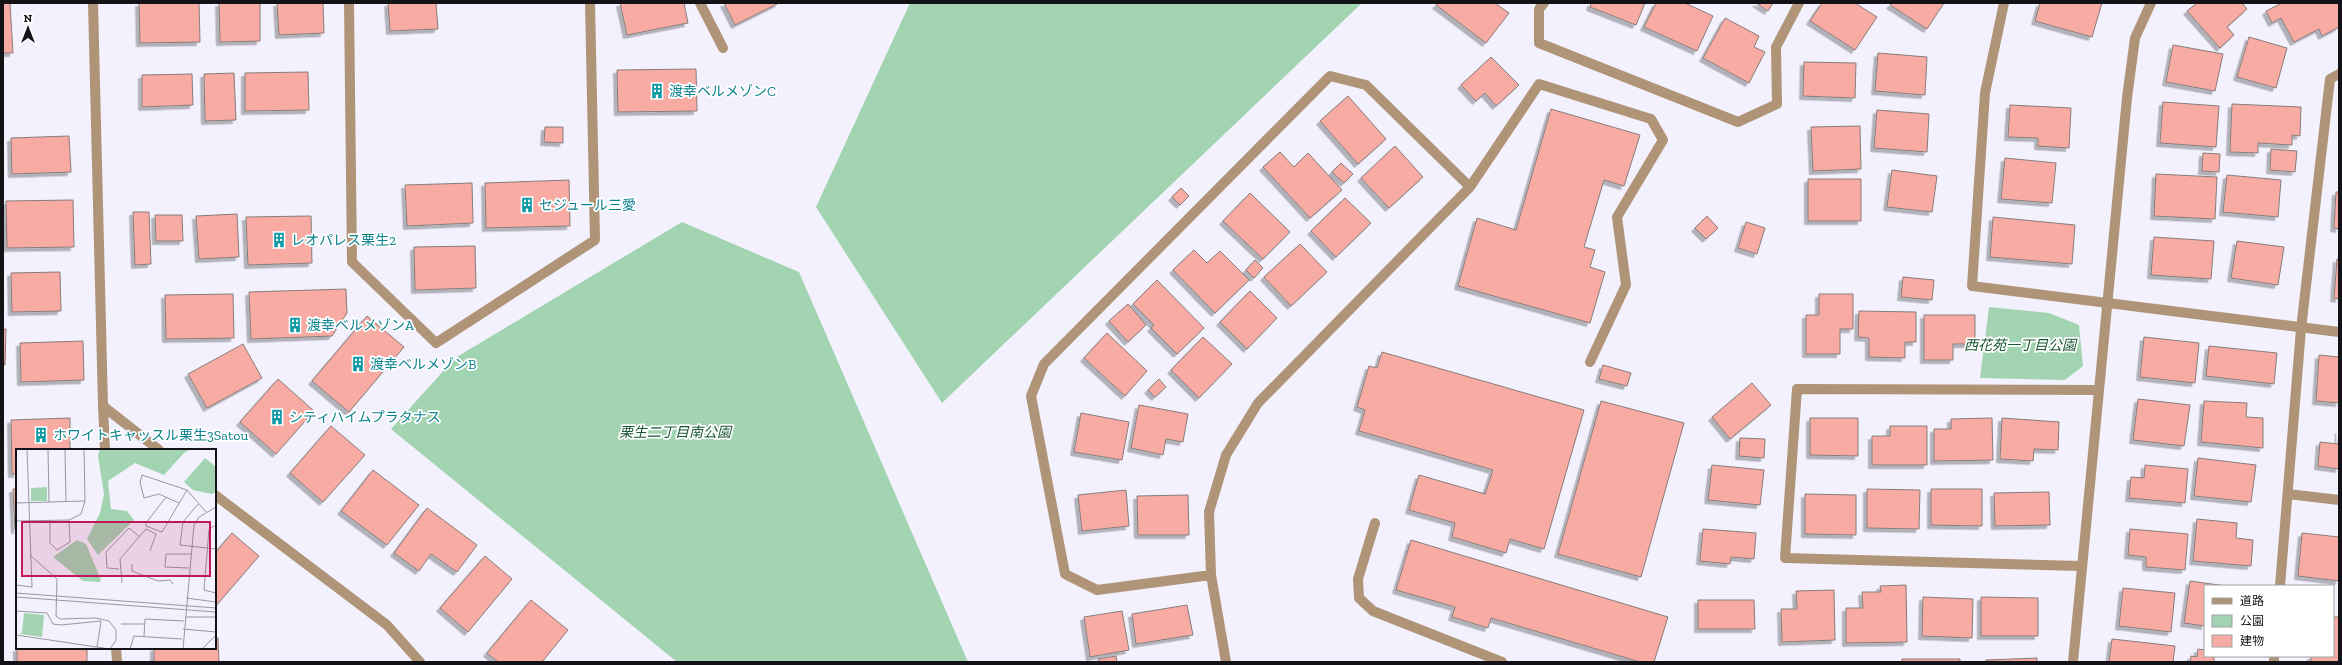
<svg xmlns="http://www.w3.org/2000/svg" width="2342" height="665" viewBox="0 0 2342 665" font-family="'Zilla Slab','Noto Sans JP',serif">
<defs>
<filter id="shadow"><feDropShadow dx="-3.5" dy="3.5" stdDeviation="0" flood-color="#0004"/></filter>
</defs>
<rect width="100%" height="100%" fill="#f2f1fd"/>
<path fill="#a3d4b2" d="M 910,3 L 1362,3 L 942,403 L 816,207 Z
M 682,222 L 799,272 L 968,662 L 677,662 L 391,429 L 455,358 Z
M 1989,307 L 2049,313 L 2079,325 L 2083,366 L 2065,380 L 1980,378 Z"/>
<path fill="#f7aba2" stroke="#887c7a" filter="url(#shadow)" d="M 3,3 L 10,3 L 13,53 L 3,53 Z
M 139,3 L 199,3 L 200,42 L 140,43 Z
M 219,3 L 260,3 L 260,41 L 220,42 Z
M 277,3 L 323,3 L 324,33 L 279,35 Z
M 388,3 L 436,3 L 438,29 L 390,31 Z
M 620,3 L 684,3 L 688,23 L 627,35 Z
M 724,3 L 779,3 L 735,25 Z
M 1438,3 L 1495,3 L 1509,13 L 1486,43 L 1436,5 Z
M 1591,3 L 1645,3 L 1636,25 L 1590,7 Z
M 1656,3 L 1685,3 L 1713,16 L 1697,51 L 1644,27 Z
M 1756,3 L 1773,3 L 1768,11 Z
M 1822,3 L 1855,3 L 1877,17 L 1855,50 L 1810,21 Z
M 1892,3 L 1944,3 L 1927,29 L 1890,5 Z
M 2040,3 L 2102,3 L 2092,37 L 2035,21 Z
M 2197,3 L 2242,3 L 2247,9 L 2227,27 L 2234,35 L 2220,48 L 2187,11 Z
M 2282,3 L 2339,3 L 2339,27 L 2322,36 L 2319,29 L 2294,42 L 2281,18 L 2272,23 L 2266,11 Z
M 1725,18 L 1759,36 L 1754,47 L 1765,52 L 1749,83 L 1703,58 Z
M 2249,37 L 2287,48 L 2276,88 L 2237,77 Z
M 2173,45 L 2223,54 L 2215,91 L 2166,82 Z
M 1878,53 L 1927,57 L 1925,95 L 1875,91 Z
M 1491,57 L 1519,85 L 1496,106 L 1485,93 L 1476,101 L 1461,85 Z
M 1804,62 L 1856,63 L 1855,98 L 1803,96 Z
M 696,69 L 697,111 L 618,112 L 617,70 Z
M 308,72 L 309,110 L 245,111 L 245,73 Z
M 234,73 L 236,120 L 205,121 L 204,74 Z
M 192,74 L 193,105 L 142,107 L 142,75 Z
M 1348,96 L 1386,139 L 1358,164 L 1320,121 Z
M 2163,102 L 2219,106 L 2216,147 L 2160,143 Z
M 2232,104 L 2301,107 L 2300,136 L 2292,135 L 2292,145 L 2258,143 L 2258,153 L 2230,152 Z
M 2010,105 L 2071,108 L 2069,148 L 2038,146 L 2038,138 L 2008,137 Z
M 1551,109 L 1640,135 L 1624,186 L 1604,180 L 1584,247 L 1595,250 L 1590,267 L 1605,272 L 1590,323 L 1458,286 L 1477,218 L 1516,230 Z
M 1877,110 L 1929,114 L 1927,152 L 1874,148 Z
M 1860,126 L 1861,169 L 1813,171 L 1811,127 Z
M 545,127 L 563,127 L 563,143 L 544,142 Z
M 69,136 L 71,172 L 12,174 L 11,138 Z
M 1395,146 L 1423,177 L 1389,208 L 1361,178 Z
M 2271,149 L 2297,151 L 2295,172 L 2270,170 Z
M 1280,152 L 1294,167 L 1308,153 L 1342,190 L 1310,218 L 1263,167 Z
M 2203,153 L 2220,154 L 2219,172 L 2202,171 Z
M 2005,158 L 2056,163 L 2052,203 L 2001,199 Z
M 1341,163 L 1353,174 L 1344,183 L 1332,172 Z
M 1892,170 L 1937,176 L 1932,212 L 1887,207 Z
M 2156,174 L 2217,177 L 2215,219 L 2154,216 Z
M 2227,175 L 2281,180 L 2278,217 L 2223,212 Z
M 1808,179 L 1861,179 L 1861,221 L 1808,221 Z
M 569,180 L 570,226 L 486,228 L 485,183 Z
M 472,183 L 473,223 L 407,226 L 405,185 Z
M 1181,188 L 1189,196 L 1180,205 L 1172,197 Z
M 2336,192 L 2339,192 L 2339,229 L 2334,228 Z
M 1250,193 L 1290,232 L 1263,259 L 1223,221 Z
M 1345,198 L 1371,223 L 1336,257 L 1311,231 Z
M 73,200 L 74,247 L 7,248 L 6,201 Z
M 133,212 L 149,212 L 151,264 L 135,265 Z
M 237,214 L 239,257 L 199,259 L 196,216 Z
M 155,215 L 182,215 L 183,241 L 156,241 Z
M 311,216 L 312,263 L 248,265 L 246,217 Z
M 1707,216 L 1718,228 L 1706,239 L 1695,228 Z
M 1993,217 L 2075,225 L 2072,264 L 1990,257 Z
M 1746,222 L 1765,228 L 1757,254 L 1738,248 Z
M 2154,237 L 2214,241 L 2211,279 L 2151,275 Z
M 2237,241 L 2284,247 L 2278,285 L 2231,278 Z
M 1300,244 L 1327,272 L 1291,306 L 1264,277 Z
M 475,246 L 476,288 L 415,290 L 414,247 Z
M 1194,250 L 1207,263 L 1220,251 L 1249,280 L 1215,313 L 1173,270 Z
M 2337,259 L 2339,259 L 2339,299 L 2334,298 Z
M 1255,260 L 1263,268 L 1254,278 L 1246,270 Z
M 60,272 L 61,311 L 12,312 L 11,273 Z
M 1903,277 L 1934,280 L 1932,300 L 1901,297 Z
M 1157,280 L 1204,328 L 1177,354 L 1151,328 L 1154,325 L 1133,304 Z
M 346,289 L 347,313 L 332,336 L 251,339 L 249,292 Z
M 1250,291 L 1277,318 L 1247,349 L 1220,322 Z
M 233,294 L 234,338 L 166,339 L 165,295 Z
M 1819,294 L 1853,294 L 1853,329 L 1840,329 L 1840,354 L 1806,354 L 1806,315 L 1819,315 Z
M 1128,304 L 1146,325 L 1128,342 L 1109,321 Z
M 1859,311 L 1916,312 L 1916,342 L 1905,342 L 1905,358 L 1869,357 L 1869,338 L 1858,337 Z
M 1924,315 L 1975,315 L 1975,344 L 1953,344 L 1953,360 L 1924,360 Z
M 367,316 L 404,347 L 349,412 L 312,381 Z
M 3,329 L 6,329 L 5,365 L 3,365 Z
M 1107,333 L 1147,371 L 1125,396 L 1084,358 Z
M 1203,337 L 1232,364 L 1199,398 L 1171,370 Z
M 2144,337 L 2199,343 L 2195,383 L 2140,377 Z
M 83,341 L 84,380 L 21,382 L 20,343 Z
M 243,344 L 262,378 L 207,408 L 188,374 Z
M 2209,346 L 2277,353 L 2274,384 L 2206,376 Z
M 1382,352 L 1584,410 L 1544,549 L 1510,539 L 1506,553 L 1452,537 L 1455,523 L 1409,510 L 1419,475 L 1485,494 L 1493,470 L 1359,431 L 1365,410 L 1357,407 L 1369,366 L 1377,368 Z
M 2319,355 L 2339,357 L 2339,403 L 2316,401 Z
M 1603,365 L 1631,373 L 1627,386 L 1599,379 Z
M 278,379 L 314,411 L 276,454 L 240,422 Z
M 1159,379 L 1166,387 L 1155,397 L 1148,390 Z
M 1752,383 L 1771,405 L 1730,439 L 1712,417 Z
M 2138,399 L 2190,405 L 2184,446 L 2133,440 Z
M 1601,401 L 1684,423 L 1641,577 L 1558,554 Z
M 2204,401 L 2247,403 L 2246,417 L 2263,418 L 2263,448 L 2201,442 Z
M 1139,405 L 1188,414 L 1183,442 L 1166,439 L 1163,455 L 1131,448 Z
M 1081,413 L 1129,422 L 1122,460 L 1074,452 Z
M 70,418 L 70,450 L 17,450 L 17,474 L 12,474 L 11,420 Z
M 1810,418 L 1858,418 L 1858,456 L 1810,455 Z
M 1992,418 L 1993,460 L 1934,461 L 1934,429 L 1951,429 L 1951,419 Z
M 2002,418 L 2059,422 L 2058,450 L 2034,449 L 2033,461 L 2000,459 Z
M 331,426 L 365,455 L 323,502 L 290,473 Z
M 1890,426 L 1927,426 L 1927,465 L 1872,465 L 1872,436 L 1890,436 Z
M 2339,430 L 2339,469 L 2318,466 L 2320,442 L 2338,444 Z
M 1740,438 L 1765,439 L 1764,458 L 1739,456 Z
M 2198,458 L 2256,465 L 2251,502 L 2194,496 Z
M 1712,465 L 1764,470 L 1760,505 L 1708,500 Z
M 2145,465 L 2188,469 L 2185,503 L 2129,498 L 2131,477 L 2144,478 Z
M 373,470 L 419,505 L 387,545 L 341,511 Z
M 13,489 L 17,489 L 17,530 L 15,530 Z
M 1867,489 L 1920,490 L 1919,529 L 1867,528 Z
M 1931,489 L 1982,489 L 1982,526 L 1931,525 Z
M 1126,490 L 1129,526 L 1082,531 L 1078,495 Z
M 2049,492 L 2050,525 L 1995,526 L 1994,493 Z
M 1805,494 L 1856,495 L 1856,535 L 1805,534 Z
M 1188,495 L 1189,535 L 1138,535 L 1137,496 Z
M 427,508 L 477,545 L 457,572 L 431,554 L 419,571 L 394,553 Z
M 2197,519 L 2237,523 L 2236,538 L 2253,540 L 2251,566 L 2193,561 Z
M 1703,529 L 1756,533 L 1754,559 L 1731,557 L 1730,564 L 1700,561 Z
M 2130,529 L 2188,534 L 2185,570 L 2146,567 L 2146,557 L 2128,555 Z
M 232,533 L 259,556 L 215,607 L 215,553 Z
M 2302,533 L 2339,537 L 2339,581 L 2298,576 Z
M 1411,540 L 1668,617 L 1654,662 L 1640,662 L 1491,618 L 1488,628 L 1452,617 L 1455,607 L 1396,590 Z
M 485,556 L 512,579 L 468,632 L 440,608 Z
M 2190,581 L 2226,586 L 2205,586 L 2205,626 L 2184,623 Z
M 1906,585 L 1907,642 L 1846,643 L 1846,608 L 1863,608 L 1862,592 L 1881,592 L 1880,586 Z
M 2123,588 L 2175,593 L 2171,632 L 2119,626 Z
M 1834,590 L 1835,640 L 1782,642 L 1781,609 L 1797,609 L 1796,591 Z
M 1923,597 L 1973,599 L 1972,638 L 1922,636 Z
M 1981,597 L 2038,598 L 2038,636 L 1981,636 Z
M 531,600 L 568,630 L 542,662 L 498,662 L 487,653 Z
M 1698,600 L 1754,600 L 1755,629 L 1698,629 Z
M 1187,605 L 1193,635 L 1136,644 L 1132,614 Z
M 1122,611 L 1129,650 L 1090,657 L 1084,617 Z
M 2333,617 L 2339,617 L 2339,662 L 2311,662 L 2311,656 L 2333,656 Z
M 215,638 L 218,638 L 219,662 L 154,662 L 154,648 L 215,648 Z
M 2112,639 L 2175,646 L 2173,662 L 2109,662 Z
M 17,648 L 87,648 L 87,662 L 17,662 Z
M 2198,649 L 2205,650 L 2205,656 L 2214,656 L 2214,662 L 2190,662 L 2191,656 L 2197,657 Z
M 1116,656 L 1117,662 L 1099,662 L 1098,659 Z
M 2037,658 L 2037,662 L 1986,662 L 1986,660 Z
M 1902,659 L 1960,659 L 1960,662 L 1902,662 Z"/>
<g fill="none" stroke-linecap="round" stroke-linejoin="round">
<path stroke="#af9478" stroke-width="10" d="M 700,3 L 723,48"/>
<path stroke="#af9478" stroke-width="10" d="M 349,3 L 352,262 L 436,343 L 595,240 L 590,3
M 1544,3 L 1539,9 L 1539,43 L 1738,122 L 1777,104 L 1776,47 L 1799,3
M 2004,3 L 1985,93 L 1972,286 L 2339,332
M 103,406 L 105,450
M 2288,494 L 2339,500
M 1375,523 L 1358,579 L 1359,598 L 1373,611 L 1502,662
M 2082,566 L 1785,558 L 1797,389 L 2098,390
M 1211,575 L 1097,590 L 1065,574 L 1031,396 L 1044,364 L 1330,76 L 1366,85 L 1470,187
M 2280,586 L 2301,329 L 2330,79 L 2339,74
M 116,648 L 117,662
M 1226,662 L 1211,575 L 1209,512 L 1226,455 L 1258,403 L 1470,187 L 1539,84 L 1651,119 L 1663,140 L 1617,217 L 1626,285 L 1590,362
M 2274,662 L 2274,656"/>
<path stroke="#af9478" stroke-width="10" d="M 93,3 L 103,406 L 159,450
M 215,495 L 387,625 L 420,662
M 2073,662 L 2127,98 L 2135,38 L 2151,3"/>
</g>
<defs>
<g id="building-bare" transform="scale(1.2)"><path d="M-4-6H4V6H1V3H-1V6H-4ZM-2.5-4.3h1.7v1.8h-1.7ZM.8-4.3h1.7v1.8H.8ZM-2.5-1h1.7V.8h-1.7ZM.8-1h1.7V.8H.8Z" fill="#0f9aa8" stroke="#fff" stroke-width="2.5" paint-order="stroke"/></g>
</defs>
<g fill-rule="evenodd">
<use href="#building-bare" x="657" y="91"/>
<use href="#building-bare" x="527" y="205"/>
<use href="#building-bare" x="279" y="240"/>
<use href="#building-bare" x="295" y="325"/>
<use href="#building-bare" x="358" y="364"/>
<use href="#building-bare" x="277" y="417"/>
<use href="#building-bare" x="41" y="435"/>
</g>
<g text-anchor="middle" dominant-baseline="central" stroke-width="3.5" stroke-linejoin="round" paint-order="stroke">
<g font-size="14" fill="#0d838f" stroke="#fff" text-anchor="start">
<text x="669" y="91">渡幸ベルメゾンC</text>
<text x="539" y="205">セジュール三愛</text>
<text x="291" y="240">レオパレス栗生2</text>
<text x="307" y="325">渡幸ベルメゾンA</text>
<text x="370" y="364">渡幸ベルメゾンB</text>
<text x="289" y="417">シティハイムプラタナス</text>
<text x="53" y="435">ホワイトキャッスル栗生3Satou</text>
</g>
<g font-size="14" font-style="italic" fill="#195633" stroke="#fff">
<text x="2020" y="345">西花苑一丁目公園</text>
<text x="675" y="432">栗生二丁目南公園</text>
</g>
</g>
<g transform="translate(16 449)">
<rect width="200" height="200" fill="#f2f1fd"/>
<path d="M 84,0 L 174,0 L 168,4 L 148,26 L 119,14 L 92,32 L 95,60 L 111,62 L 118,71 L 82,106 L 71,90 L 84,64 L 88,45 L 82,7 ZM 189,9 L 200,18 L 200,43 L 196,45 L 177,41 L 168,33 ZM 31,38 L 31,52 L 15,52 L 15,39 ZM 61,91 L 70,95 L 85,131 L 83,133 L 67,132 L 37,108 ZM 8,164 L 28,166 L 26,188 L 4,185 L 6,183 Z" fill="#a3d4b2"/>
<path fill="none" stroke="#9998a1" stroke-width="1" d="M 32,0 L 33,53M 49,0 L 50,52M 150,48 L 130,74 L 130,77 L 146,83 L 171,41M 0,54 L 69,52M 163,54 L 143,45 L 128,49 L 124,33 L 126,26 L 171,41 L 190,63M 182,55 L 167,73 L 164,96 L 200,100M 34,71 L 34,94 L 41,101 L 54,93 L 53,71M 0,72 L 53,71 L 65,65 L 69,52 L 68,0M 200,76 L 193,80 L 188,141 L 200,144M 14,106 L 41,130 L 40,167 L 44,170 L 80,169 L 93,172 L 100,181 L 100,191 L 94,200M 116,115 L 116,122 L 142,132 L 154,131 L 157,135M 173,119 L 149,118 L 150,105 L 175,105M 103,120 L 91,119 L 90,103 L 113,79 L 124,88M 106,134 L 104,110 L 130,80 L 140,85 L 134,102M 0,136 L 16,138 L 11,0M 0,144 L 200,159M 0,148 L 200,163M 170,149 L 200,153M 0,162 L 31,164 L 37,175 L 45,176 L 85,172 L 81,198M 169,168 L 200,168M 105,175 L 128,175M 167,180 L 200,183M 0,186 L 94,200M 128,188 L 129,170 L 168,172M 114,200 L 118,187 L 166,190M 167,200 L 178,76 L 183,68 L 200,58M 186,200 L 200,186"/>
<path fill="#c2185b" fill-opacity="0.15" stroke="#c2185b" stroke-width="2" d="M 6,73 L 194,73 L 194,127 L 6,127 Z"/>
<rect width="200" height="200" fill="none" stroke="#131317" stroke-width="2"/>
</g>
<rect width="2342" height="665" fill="none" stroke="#131317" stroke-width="8"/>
<rect x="2204" y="585" width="130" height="72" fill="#ffffff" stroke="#a1a1a2"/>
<rect x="2212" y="598" width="20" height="6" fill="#af9478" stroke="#a1a1a2"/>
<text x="2240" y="605" font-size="12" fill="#131317">道路</text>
<rect x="2212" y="615" width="20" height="12" fill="#a3d4b2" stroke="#a1a1a2"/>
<text x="2240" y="625" font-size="12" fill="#131317">公園</text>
<rect x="2212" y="635" width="20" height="12" fill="#f7aba2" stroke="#a1a1a2"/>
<text x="2240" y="645" font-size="12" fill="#131317">建物</text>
<g transform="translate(28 28)" stroke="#ffffff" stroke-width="3" paint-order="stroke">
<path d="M0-3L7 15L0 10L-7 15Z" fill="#131317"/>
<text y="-6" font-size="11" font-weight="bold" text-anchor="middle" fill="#131317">N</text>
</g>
</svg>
